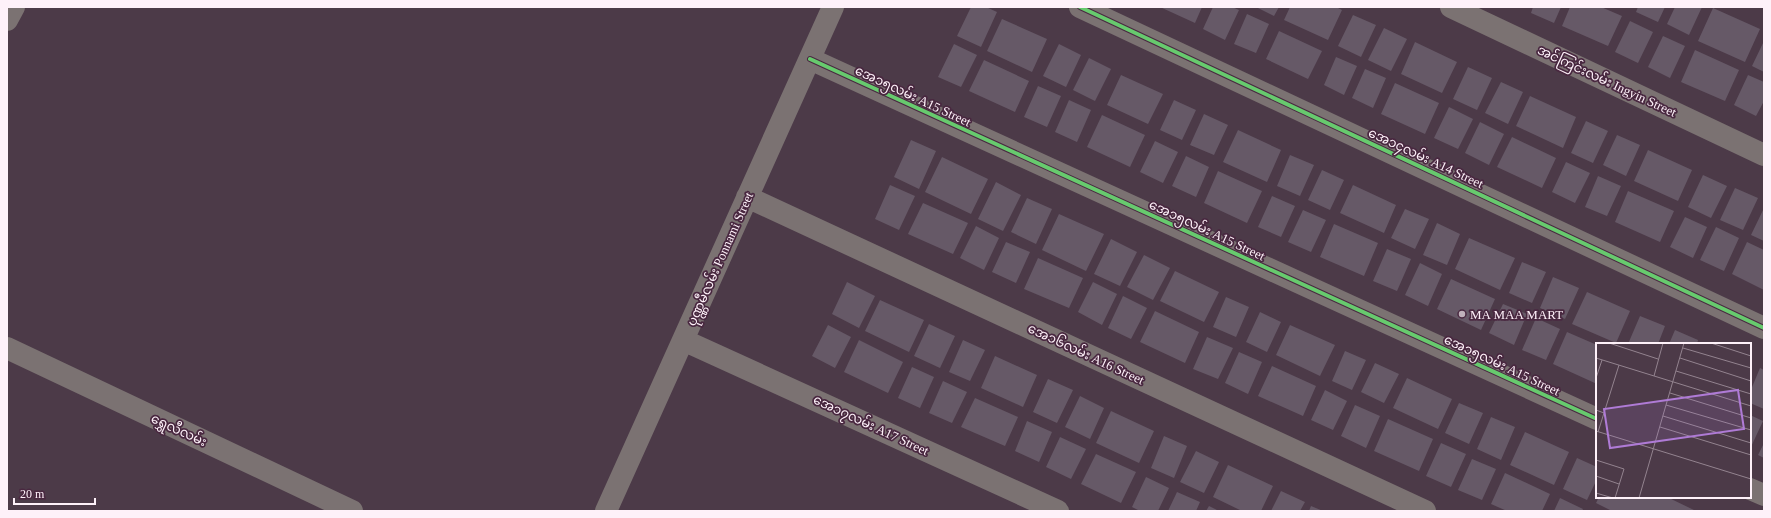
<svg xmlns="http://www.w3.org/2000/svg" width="1771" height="518" viewBox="0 0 1771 518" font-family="'Times New Roman','Noto Sans Myanmar',serif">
<rect width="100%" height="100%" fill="#4c3a48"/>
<path fill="#665967" d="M 971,7 L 986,7 L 997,12 L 981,47 L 957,36 Z
M 1160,7 L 1202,7 L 1195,23 Z
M 1213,7 L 1232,7 L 1239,10 L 1225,40 L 1203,29 Z
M 1256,7 L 1279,7 L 1274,16 Z
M 1290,7 L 1336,7 L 1342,10 L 1328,40 L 1284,20 Z
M 1533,7 L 1561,7 L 1554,23 L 1531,13 Z
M 1570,7 L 1601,7 L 1622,16 L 1608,46 L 1562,26 Z
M 1638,7 L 1665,7 L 1658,22 L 1636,12 Z
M 1675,7 L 1702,7 L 1689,35 L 1667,24 Z
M 1713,8 L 1760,29 L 1745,62 L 1698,41 Z
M 1247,14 L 1269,24 L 1256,53 L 1234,44 Z
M 1353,15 L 1376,25 L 1361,57 L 1338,46 Z
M 1002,19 L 1047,39 L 1032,72 L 987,51 Z
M 1630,21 L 1653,32 L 1638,63 L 1615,52 Z
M 1384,28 L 1407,39 L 1391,71 L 1368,60 Z
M 1279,31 L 1322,51 L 1308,79 L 1266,59 Z
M 1663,36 L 1685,46 L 1670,78 L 1648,67 Z
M 1764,41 L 1764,72 L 1752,66 Z
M 1415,42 L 1457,62 L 1442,93 L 1401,74 Z
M 954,44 L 977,55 L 961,87 L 938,77 Z
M 1059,44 L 1081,55 L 1066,87 L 1043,76 Z
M 1695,50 L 1739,70 L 1725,101 L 1681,82 Z
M 1336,57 L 1357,66 L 1344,95 L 1324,85 Z
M 1089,58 L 1111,69 L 1095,101 L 1073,90 Z
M 984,60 L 1029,81 L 1015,112 L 969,91 Z
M 1468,67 L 1492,78 L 1477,110 L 1453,99 Z
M 1365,69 L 1386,78 L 1373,108 L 1352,98 Z
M 1121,75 L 1163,94 L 1148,124 L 1107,105 Z
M 1748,75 L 1764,82 L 1764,101 L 1756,116 L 1734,105 Z
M 1501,82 L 1523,92 L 1508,124 L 1485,113 Z
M 1395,83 L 1439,103 L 1425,134 L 1381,114 Z
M 1038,86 L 1061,96 L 1047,127 L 1024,117 Z
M 1530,96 L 1576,117 L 1563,148 L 1516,126 Z
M 1069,100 L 1091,110 L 1077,142 L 1055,132 Z
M 1174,100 L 1196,110 L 1182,140 L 1160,130 Z
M 1449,107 L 1473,119 L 1458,149 L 1434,138 Z
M 1204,114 L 1228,125 L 1214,155 L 1190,145 Z
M 1102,115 L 1145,135 L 1130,167 L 1087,147 Z
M 1586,121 L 1608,131 L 1593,163 L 1571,153 Z
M 1480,122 L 1504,134 L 1489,165 L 1465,153 Z
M 1238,130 L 1281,150 L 1267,182 L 1223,162 Z
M 1617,135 L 1640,145 L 1626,176 L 1603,165 Z
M 1512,137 L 1556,158 L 1542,188 L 1497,167 Z
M 911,140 L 936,151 L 919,189 L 894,177 Z
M 1155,141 L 1178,152 L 1163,183 L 1140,172 Z
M 1648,150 L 1692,170 L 1678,201 L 1634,181 Z
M 1290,155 L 1314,165 L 1300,196 L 1277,186 Z
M 1186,156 L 1209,167 L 1196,197 L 1172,186 Z
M 942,157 L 988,179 L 971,214 L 925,192 Z
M 1566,162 L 1590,173 L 1575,203 L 1552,192 Z
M 1322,170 L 1344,180 L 1330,210 L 1308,200 Z
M 1218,171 L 1262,191 L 1247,223 L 1204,203 Z
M 1703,175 L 1727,186 L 1711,218 L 1688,207 Z
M 1598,176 L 1621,186 L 1607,216 L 1585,207 Z
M 996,182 L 1021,195 L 1003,231 L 978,219 Z
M 890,185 L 915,196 L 899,230 L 875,219 Z
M 1353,185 L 1396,205 L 1384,233 L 1340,213 Z
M 1735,188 L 1758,198 L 1743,230 L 1720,220 Z
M 1628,191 L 1674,211 L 1660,242 L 1615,222 Z
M 1272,196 L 1295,206 L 1281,237 L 1258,227 Z
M 1027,198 L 1052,209 L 1036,244 L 1011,232 Z
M 923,203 L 968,223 L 953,254 L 908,234 Z
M 1764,208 L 1764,241 L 1751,235 Z
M 1405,209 L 1429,219 L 1415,249 L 1391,238 Z
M 1303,210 L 1326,220 L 1311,252 L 1288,242 Z
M 1059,214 L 1104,234 L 1086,271 L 1042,250 Z
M 1685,217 L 1707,227 L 1693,258 L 1670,247 Z
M 1437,223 L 1460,234 L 1447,265 L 1423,255 Z
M 1334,224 L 1378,243 L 1364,276 L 1320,257 Z
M 976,226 L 999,238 L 984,270 L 960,258 Z
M 1716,227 L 1739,238 L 1724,271 L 1700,260 Z
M 1469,238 L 1515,258 L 1500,290 L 1455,269 Z
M 1111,239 L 1137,252 L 1120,286 L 1094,274 Z
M 1006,242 L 1030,252 L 1016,283 L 992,272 Z
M 1747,242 L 1764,250 L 1764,290 L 1732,274 Z
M 1387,249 L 1411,259 L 1397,291 L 1373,281 Z
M 1144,255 L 1170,268 L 1153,300 L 1127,287 Z
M 1038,258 L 1083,278 L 1069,308 L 1024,289 Z
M 1522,262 L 1546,272 L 1532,303 L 1509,293 Z
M 1420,263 L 1442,274 L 1428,306 L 1405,295 Z
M 1175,271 L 1219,292 L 1204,322 L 1160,301 Z
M 1553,277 L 1579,288 L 1565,319 L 1540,308 Z
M 1451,279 L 1495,299 L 1481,330 L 1437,309 Z
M 847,282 L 875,296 L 859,328 L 832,314 Z
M 1093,282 L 1117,294 L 1102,325 L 1078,312 Z
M 1587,292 L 1630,311 L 1616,343 L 1572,324 Z
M 1123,296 L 1147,308 L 1131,339 L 1108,328 Z
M 1226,297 L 1249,307 L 1236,337 L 1213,327 Z
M 880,300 L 924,320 L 909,352 L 865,331 Z
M 1503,304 L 1527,314 L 1514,345 L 1489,333 Z
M 1155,311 L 1199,332 L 1185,363 L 1140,342 Z
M 1260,312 L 1281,322 L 1267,352 L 1246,342 Z
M 1640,316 L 1665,326 L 1658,344 L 1628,344 Z
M 1536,318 L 1560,329 L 1546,360 L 1522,350 Z
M 929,324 L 955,336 L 940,368 L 914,356 Z
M 828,325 L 851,337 L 835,368 L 812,356 Z
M 1290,325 L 1335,345 L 1320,376 L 1276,355 Z
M 1675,330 L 1698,340 L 1697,344 L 1669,344 Z
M 1567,332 L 1597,345 L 1597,384 L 1553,364 Z
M 1207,337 L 1233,348 L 1218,379 L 1193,369 Z
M 859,340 L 903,362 L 888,393 L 844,372 Z
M 963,340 L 985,350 L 970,381 L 949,372 Z
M 1345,351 L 1366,360 L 1352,390 L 1332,381 Z
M 1239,352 L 1262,362 L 1248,394 L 1225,383 Z
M 995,356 L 1037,375 L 1023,407 L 981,388 Z
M 1375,363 L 1399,374 L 1384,403 L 1361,392 Z
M 1272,366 L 1316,386 L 1303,416 L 1258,396 Z
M 912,367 L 934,377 L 920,408 L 898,398 Z
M 1760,368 L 1764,370 L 1764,409 L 1750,403 L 1750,392 Z
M 1407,378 L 1452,399 L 1438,429 L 1393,408 Z
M 1048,379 L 1073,390 L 1057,423 L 1033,412 Z
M 943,381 L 967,392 L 952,423 L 929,413 Z
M 1325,390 L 1347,401 L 1333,430 L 1311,420 Z
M 1080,396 L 1104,408 L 1090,439 L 1065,427 Z
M 975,398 L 1018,417 L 1005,446 L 961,427 Z
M 1459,403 L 1483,413 L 1469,444 L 1445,433 Z
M 1355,405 L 1380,416 L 1366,448 L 1341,436 Z
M 1111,411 L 1154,431 L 1139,463 L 1096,443 Z
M 1750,415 L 1763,421 L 1750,449 Z
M 1491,417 L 1515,427 L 1501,460 L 1477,449 Z
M 1388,419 L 1433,439 L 1419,471 L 1374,451 Z
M 1027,421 L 1052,432 L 1039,462 L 1015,451 Z
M 1525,432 L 1569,452 L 1554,485 L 1510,465 Z
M 1164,436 L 1187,446 L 1174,478 L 1151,468 Z
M 1060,437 L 1086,449 L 1071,479 L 1046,467 Z
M 1441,443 L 1466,454 L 1451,487 L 1426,476 Z
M 1764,443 L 1764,458 L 1758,455 Z
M 1196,451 L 1219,462 L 1204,493 L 1180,482 Z
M 1096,454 L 1136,472 L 1121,503 L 1081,484 Z
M 1577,458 L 1597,467 L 1597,479 L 1587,500 L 1563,489 Z
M 1472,459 L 1496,469 L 1482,500 L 1458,490 Z
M 1228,465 L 1273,486 L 1261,511 L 1242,511 L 1213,497 Z
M 1505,473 L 1550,494 L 1542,511 L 1507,511 L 1491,504 Z
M 1146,477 L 1169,488 L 1158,511 L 1140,511 L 1132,507 Z
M 1281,491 L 1305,502 L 1300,511 L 1271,511 Z
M 1177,492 L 1200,502 L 1196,511 L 1168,511 Z
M 1599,497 L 1667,497 L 1696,511 L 1612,511 L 1596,503 Z
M 1560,498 L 1583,509 L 1582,511 L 1554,511 Z
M 1209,506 L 1219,511 L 1206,511 Z
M 1311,506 L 1323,511 L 1309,511 Z"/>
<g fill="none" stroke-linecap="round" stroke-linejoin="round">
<path stroke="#7b7272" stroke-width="22" d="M 1080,7 L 1764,328
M 1451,7 L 1764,155
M 7,20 L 14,7
M 810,59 L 1597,419
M 747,197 L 1425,511
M 683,340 L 1058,511
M 1750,489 L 1764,495
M 606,511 L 833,7"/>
<path stroke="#7b7272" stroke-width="22" d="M 7,348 L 352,511"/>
<g stroke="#492840" stroke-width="6">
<path id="cycleway" d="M 1080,7 L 1764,328
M 810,59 L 1597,419"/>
</g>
<use href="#cycleway" stroke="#67ca6e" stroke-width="4"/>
</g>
<circle fill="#c0b1bb" stroke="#492840" stroke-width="1.5" cx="1462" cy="314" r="4"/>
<g text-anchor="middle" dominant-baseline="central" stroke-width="3.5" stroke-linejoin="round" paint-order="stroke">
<g font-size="13" fill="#fef1f9" stroke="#492840">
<text transform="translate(1607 81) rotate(25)">အင်ကြင်းလမ်း Ingyin Street</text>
<text transform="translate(913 96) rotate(25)">အေ၁၅လမ်း A15 Street</text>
<text transform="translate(1426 158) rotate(25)">အေ၁၄လမ်း A14 Street</text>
<text transform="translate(1207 230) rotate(25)">အေ၁၅လမ်း A15 Street</text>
<text transform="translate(720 259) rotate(-66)">ပုဏ္ဏမီလမ်း Ponnami Street</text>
<text transform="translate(1086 354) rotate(25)">အေ၁၆လမ်း A16 Street</text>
<text transform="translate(1502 365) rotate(25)">အေ၁၅လမ်း A15 Street</text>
<text transform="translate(871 425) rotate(25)">အေ၁၇လမ်း A17 Street</text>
<text transform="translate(179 430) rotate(25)">ရွှေလီလမ်း</text>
</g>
<g font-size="13" fill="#fef1f9" stroke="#492840" text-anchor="start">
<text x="1470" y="314">MA MAA MART</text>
</g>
</g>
<g transform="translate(1596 343)">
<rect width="155" height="155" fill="#4c3a48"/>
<path fill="none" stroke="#93838f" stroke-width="1" d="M 13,0 L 62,16M 115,0 L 155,13M 87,5 L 155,25M 0,15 L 155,63M 84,15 L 155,38M 80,28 L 155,51M 58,33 L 67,0M 0,35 L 6,17M 74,50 L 155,75M 70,62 L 155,87M 0,67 L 8,70 L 23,22M 67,73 L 155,100M 64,84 L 155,112M 0,88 L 155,136M 2,89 L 8,70M 0,117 L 28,126 L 19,155M 0,133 L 23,141M 0,150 L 17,155M 43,155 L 88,0"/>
<path fill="#af7bd6" fill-opacity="0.15" stroke="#af7bd6" stroke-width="2" d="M 142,47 L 148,86 L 14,105 L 8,66 Z"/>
<rect width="155" height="155" fill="none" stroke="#fef1f9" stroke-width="2"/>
</g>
<rect width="1771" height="518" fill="none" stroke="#fef1f9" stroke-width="16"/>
<path d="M14 498v6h81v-6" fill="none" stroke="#fef1f9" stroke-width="2"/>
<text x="20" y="498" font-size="12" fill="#fef1f9" stroke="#492840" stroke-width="3" paint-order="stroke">20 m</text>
</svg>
